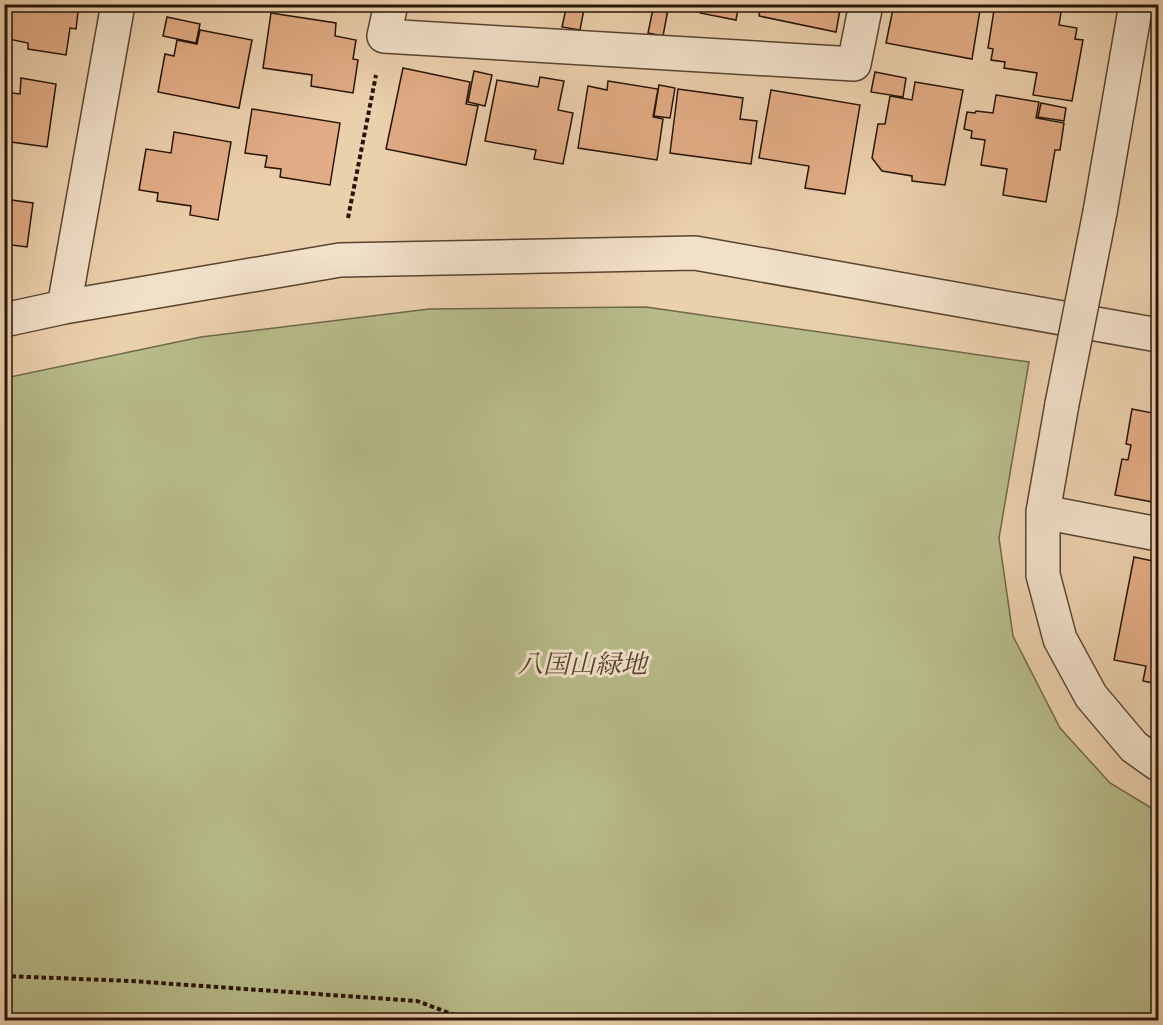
<svg xmlns="http://www.w3.org/2000/svg" width="1163" height="1025" viewBox="0 0 1163 1025" font-family="Cardo,'Noto Serif JP',serif">
<rect width="100%" height="100%" fill="#ebd0ac"/>
<filter id="stains"><feTurbulence type="fractalNoise" baseFrequency=".00333" numOctaves="4"/><feColorMatrix values="0 0 0 0 .2 0 0 0 0 .09 0 0 0 0 .02 0 0 0 .5 -.17"/></filter>
<radialGradient id="worn" r=".72"><stop offset=".6" stop-color="#630" stop-opacity="0"/><stop offset="1" stop-color="#630" stop-opacity=".3"/></radialGradient>
<path fill="#b7bb89" stroke="#6f6848" stroke-width="1.5" d="M 646,307 L 1029,362 L 999,538 L 1013,636 L 1060,728 L 1110,783 L 1158,812 L 1158,1020 L 5,1020 L 5,378 L 201,337 L 429,309 Z"/>
<path fill="#e1ac85" stroke="#271406" stroke-width="1.5" d="M 4,4 L 79,4 L 76,29 L 70,28 L 66,55 L 28,49 L 28,43 L 4,38 Z
M 567,4 L 585,4 L 580,30 L 562,27 Z
M 654,4 L 669,4 L 663,36 L 648,33 Z
M 690,4 L 739,4 L 736,20 L 700,13 L 701,6 Z
M 761,4 L 841,4 L 836,32 L 759,16 Z
M 894,4 L 981,4 L 972,59 L 886,43 Z
M 995,4 L 1062,6 L 1059,25 L 1077,28 L 1075,39 L 1083,40 L 1072,101 L 1033,95 L 1037,73 L 1004,68 L 1005,62 L 991,60 L 993,49 L 988,48 Z
M 271,13 L 336,23 L 335,36 L 356,40 L 353,59 L 358,60 L 353,93 L 311,86 L 312,75 L 263,68 Z
M 167,17 L 200,24 L 196,43 L 163,36 Z
M 200,30 L 252,40 L 239,108 L 158,92 L 165,54 L 174,56 L 177,40 L 197,44 Z
M 403,68 L 470,82 L 466,104 L 478,106 L 466,165 L 386,149 Z
M 474,71 L 492,75 L 485,106 L 468,102 Z
M 875,72 L 906,78 L 903,97 L 871,92 Z
M 540,77 L 564,81 L 558,110 L 573,113 L 563,164 L 534,159 L 536,150 L 485,141 L 497,80 L 538,87 Z
M 21,78 L 56,84 L 47,147 L 4,141 L 4,92 L 20,94 Z
M 608,81 L 658,89 L 653,117 L 663,119 L 657,160 L 578,148 L 588,86 L 607,90 Z
M 915,82 L 963,90 L 945,185 L 912,181 L 912,176 L 882,171 L 872,158 L 878,124 L 885,124 L 890,96 L 912,100 Z
M 659,85 L 675,88 L 670,118 L 654,116 Z
M 678,89 L 743,98 L 740,119 L 757,121 L 751,164 L 670,153 Z
M 771,90 L 860,105 L 845,194 L 805,188 L 809,166 L 759,158 Z
M 996,95 L 1039,102 L 1036,118 L 1064,123 L 1060,150 L 1055,150 L 1046,202 L 1003,195 L 1007,169 L 981,165 L 985,140 L 971,138 L 972,131 L 964,129 L 967,112 L 975,113 L 976,111 L 993,113 Z
M 1041,103 L 1066,108 L 1064,121 L 1038,117 Z
M 252,109 L 340,123 L 330,185 L 280,177 L 281,169 L 265,167 L 267,156 L 245,153 Z
M 174,132 L 231,142 L 218,220 L 190,215 L 191,206 L 157,201 L 158,193 L 139,190 L 146,149 L 171,153 Z
M 4,199 L 33,203 L 27,247 L 4,244 Z
M 1132,409 L 1158,414 L 1158,503 L 1115,495 L 1122,459 L 1128,460 L 1131,445 L 1126,444 Z
M 1134,557 L 1158,562 L 1158,684 L 1143,681 L 1146,666 L 1114,660 Z"/>
<g fill="none" stroke-linecap="round" stroke-linejoin="round">
<g stroke="#584330" stroke-width="36">
<path id="minor" d="M 391,4 L 384,36 L 854,64 L 866,4
M 1100,212 L 1136,4
M 64,307 L 118,4
M 4,320 L 64,307 L 340,260 L 695,253 L 1158,335
M 1062,404 L 1043,512 L 1043,575 L 1060,639 L 1091,696 L 1134,747 L 1158,764
M 1043,512 L 1158,534"/>
</g>
<path stroke="#271406" stroke-width="4" stroke-dasharray="4.5 3" stroke-linecap="butt" d="M 348,218 L 376,75
M 4,976 L 131,981 L 417,1001 L 468,1020"/>
<use href="#minor" stroke="#f2e0c9" stroke-width="33"/>
<g stroke="#584330" stroke-width="36" stroke-linecap="butt">
<path id="minor-bridge" d="M 1062,404 L 1100,212"/>
</g>
<use href="#minor-bridge" stroke="#f2e0c9" stroke-width="33"/>
</g>
<g text-anchor="middle" dominant-baseline="central" stroke-width="6" stroke-linejoin="round" paint-order="stroke">
<g font-size="26" font-style="italic" fill="#52462d" stroke="#f2e0c9">
<text x="582" y="664">八国山緑地</text>
</g>
</g>
<rect width="1163" height="1025" fill="none" stroke="#ebd0ac" stroke-width="24"/>
<rect x="6" y="6" width="1151" height="1013" fill="none" stroke="#271406" stroke-width="3"/>
<rect x="12" y="12" width="1139" height="1001" fill="none" stroke="#271406" stroke-width="1.5"/>
<rect width="100%" height="100%" filter="url(#stains)"/>
<rect width="100%" height="100%" fill="url(#worn)"/>
</svg>
